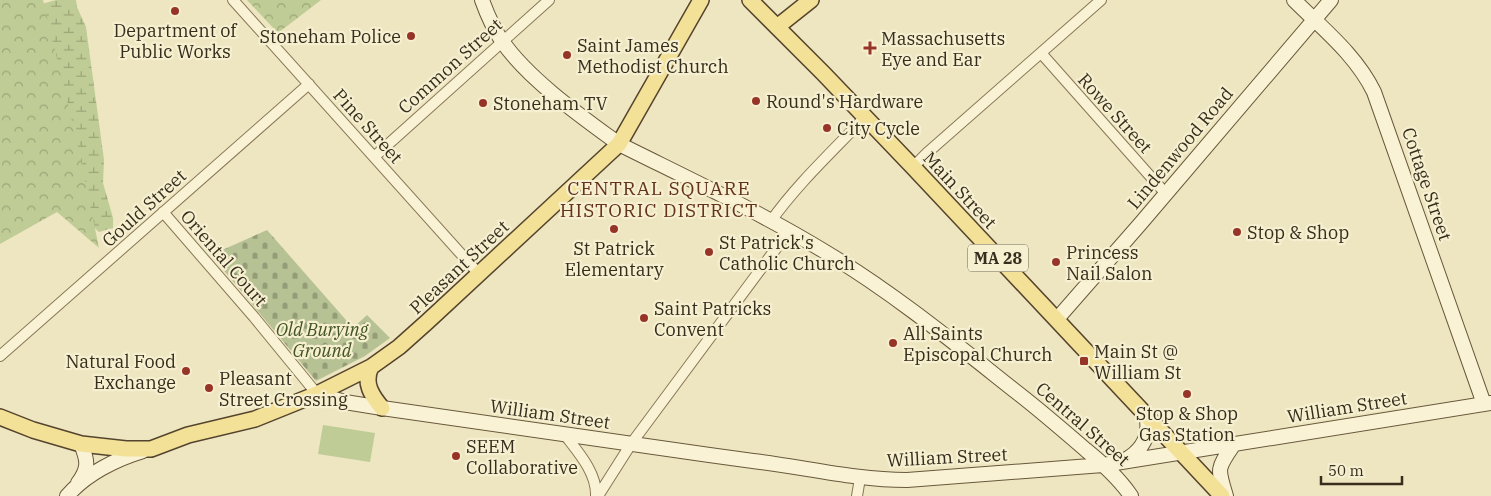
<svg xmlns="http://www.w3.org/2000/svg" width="1491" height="496" viewBox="0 0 1491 496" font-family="'IBM Plex Serif',serif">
<defs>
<pattern id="wetland-marsh" width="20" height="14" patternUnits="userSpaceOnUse" patternTransform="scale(1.25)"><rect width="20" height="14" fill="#bfcc95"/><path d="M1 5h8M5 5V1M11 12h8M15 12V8" fill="none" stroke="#9ca679"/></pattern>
<pattern id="cemetery-stones" width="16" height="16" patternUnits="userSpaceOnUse" patternTransform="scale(1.25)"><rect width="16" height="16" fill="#b6c194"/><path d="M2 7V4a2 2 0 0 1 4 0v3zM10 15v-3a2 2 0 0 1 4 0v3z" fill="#959d78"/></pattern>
<pattern id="park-crowns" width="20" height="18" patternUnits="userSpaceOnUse" patternTransform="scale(1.25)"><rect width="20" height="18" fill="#bfcc95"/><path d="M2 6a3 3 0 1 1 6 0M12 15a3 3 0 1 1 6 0" fill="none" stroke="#9ca679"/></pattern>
</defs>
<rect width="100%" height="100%" fill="#eee6c1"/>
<path fill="url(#wetland-marsh)" d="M 56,0 L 76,0 L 77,7 L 86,27 L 104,160 L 103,183 L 113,218 L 113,228 L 99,232 L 86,220 L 23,9 Z"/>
<path fill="url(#cemetery-stones)" d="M 267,230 L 353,328 L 367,315 L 390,338 L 365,356 L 316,381 L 211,255 Z"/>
<path fill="url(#park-crowns)" d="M 0,0 L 43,0 L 79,151 L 99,248 L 57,212 L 0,244 Z
M 247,0 L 321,0 L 278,33 Z"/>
<path fill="#bfcc95" d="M 323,425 L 375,433 L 370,462 L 318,454 Z"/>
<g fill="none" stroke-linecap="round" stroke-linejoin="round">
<g stroke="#887758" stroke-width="12">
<path id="street" d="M 233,0 L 479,274
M 1041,53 L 1166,194
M 374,157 L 549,0
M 913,167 L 927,153 L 1101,0
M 163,212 L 254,317 L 317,394
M 771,221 C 798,183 833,151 865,117
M 0,356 L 309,84
M 565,435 C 578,452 597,473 596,496
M 598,496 L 631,444 L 789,231
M 857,496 L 860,478"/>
</g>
<g stroke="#69583b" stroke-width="16">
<path id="secondary" d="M 482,0 C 487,14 493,28 502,41 C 528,79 582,117 619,144 C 689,179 760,212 827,253 C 895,294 957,345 1019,394 C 1042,412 1064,431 1086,450 C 1103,464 1119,478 1131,496
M 1294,0 C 1323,29 1356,55 1374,92 L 1484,404
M 1057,319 L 1141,223 L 1331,0
M 317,394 L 345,402 L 382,408 C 505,426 629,444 753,461 C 804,467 855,480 907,480 L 1103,465 L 1491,403
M 1125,460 C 1143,450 1151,435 1146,415
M 78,483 C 89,468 88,461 81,444
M 67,496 C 86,474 116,459 143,451
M 1226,496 C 1217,467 1217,469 1234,444"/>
</g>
<g stroke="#55442d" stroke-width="18">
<path id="primary" d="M 750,0 L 823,73 L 913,167 L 1222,496
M 777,27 L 811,0
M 371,367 C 363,383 372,396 382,408
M 0,417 L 33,430 L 81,444 L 126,449 L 151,449 L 188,435 L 255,419 L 317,394 L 371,367 L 399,347 L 427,322 L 619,144 L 701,0"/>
</g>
<use href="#street" stroke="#f9f2d4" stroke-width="10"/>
<use href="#secondary" stroke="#f9f2d4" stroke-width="14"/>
<use href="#primary" stroke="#f2e197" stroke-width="15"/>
</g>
<g fill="#973428" stroke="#f6efd0" stroke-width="2">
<circle cx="175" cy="11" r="5"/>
<circle cx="411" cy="36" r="5"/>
<path d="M867.5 40.5h5v5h5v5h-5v5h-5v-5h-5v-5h5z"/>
<circle cx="567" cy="55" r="5"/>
<circle cx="756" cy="101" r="5"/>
<circle cx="483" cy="103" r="5"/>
<circle cx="827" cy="128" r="5"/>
<circle cx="614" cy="229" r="5"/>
<circle cx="1237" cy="232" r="5"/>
<circle cx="709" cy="252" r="5"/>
<circle cx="1056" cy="262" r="5"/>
<circle cx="644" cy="318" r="5"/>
<circle cx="893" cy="343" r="5"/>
<rect x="1079" y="356" width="10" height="10" rx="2.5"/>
<circle cx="186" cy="371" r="5"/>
<circle cx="209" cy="388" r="5"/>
<circle cx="1187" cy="394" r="5"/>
<circle cx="456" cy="456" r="5"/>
</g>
<g text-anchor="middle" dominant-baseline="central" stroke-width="4.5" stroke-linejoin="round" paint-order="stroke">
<rect fill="#f6efd0" stroke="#706753" stroke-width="1" x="968" y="244.5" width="60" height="27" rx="4"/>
<g font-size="16" font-weight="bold" fill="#372d1d">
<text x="998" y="258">MA 28</text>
</g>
<g font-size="18" fill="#372d1d" stroke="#f6efd0" text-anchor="start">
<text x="175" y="30" text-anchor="middle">Department of<tspan x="175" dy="21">Public Works</tspan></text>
<text x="401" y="36" text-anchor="end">Stoneham Police</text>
<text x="881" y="38">Massachusetts<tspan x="881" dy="21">Eye and Ear</tspan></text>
<text x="577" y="45">Saint James<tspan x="577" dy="21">Methodist Church</tspan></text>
<text x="766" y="101">Round's Hardware</text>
<text x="493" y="103">Stoneham TV</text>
<text x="837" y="128">City Cycle</text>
<text x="1247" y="232">Stop &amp; Shop</text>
<text x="719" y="242">St Patrick's<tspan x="719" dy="21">Catholic Church</tspan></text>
<text x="614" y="248" text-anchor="middle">St Patrick<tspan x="614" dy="21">Elementary</tspan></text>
<text x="1066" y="252">Princess<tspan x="1066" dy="21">Nail Salon</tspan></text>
<text x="654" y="308">Saint Patricks<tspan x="654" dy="21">Convent</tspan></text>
<text x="903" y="333">All Saints<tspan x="903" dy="21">Episcopal Church</tspan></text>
<text x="1094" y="351">Main St @<tspan x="1094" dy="21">William St</tspan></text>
<text x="176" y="361" text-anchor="end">Natural Food<tspan x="176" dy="21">Exchange</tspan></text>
<text x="219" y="378">Pleasant<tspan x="219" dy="21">Street Crossing</tspan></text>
<text x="1187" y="413" text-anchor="middle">Stop &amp; Shop<tspan x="1187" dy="21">Gas Station</tspan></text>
<text x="466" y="446">SEEM<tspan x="466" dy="21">Collaborative</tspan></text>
</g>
<g font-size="18" fill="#372d1d" stroke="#f6efd0">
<text transform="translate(450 66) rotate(-42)">Common Street</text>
<text transform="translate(1115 113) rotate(48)">Rowe Street</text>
<text transform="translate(368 126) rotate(48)">Pine Street</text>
<text transform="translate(1180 148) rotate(-50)">Lindenwood Road</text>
<text transform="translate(1427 184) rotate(71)">Cottage Street</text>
<text transform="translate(960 190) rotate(47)">Main Street</text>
<text transform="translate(144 208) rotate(-42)">Gould Street</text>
<text transform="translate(224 258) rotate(49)">Oriental Court</text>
<text transform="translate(459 267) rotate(-43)">Pleasant Street</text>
<text transform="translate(1347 407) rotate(-9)">William Street</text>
<text transform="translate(550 414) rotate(8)">William Street</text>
<text transform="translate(1083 424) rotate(41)">Central Street</text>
<text transform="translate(947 457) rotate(-3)">William Street</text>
</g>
<g font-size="18" font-style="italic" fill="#425423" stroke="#f6efd0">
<text x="322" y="329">Old Burying<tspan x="322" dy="21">Ground</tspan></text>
</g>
<g font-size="19" letter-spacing="1" fill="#64331c" stroke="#f6efd0">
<text x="659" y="188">CENTRAL SQUARE<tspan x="659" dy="22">HISTORIC DISTRICT</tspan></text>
</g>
</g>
<path d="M1321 476v8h81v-8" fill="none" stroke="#372d1d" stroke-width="2.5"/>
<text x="1328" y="476" font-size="15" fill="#372d1d" stroke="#f6efd0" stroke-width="4" paint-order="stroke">50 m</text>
</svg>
